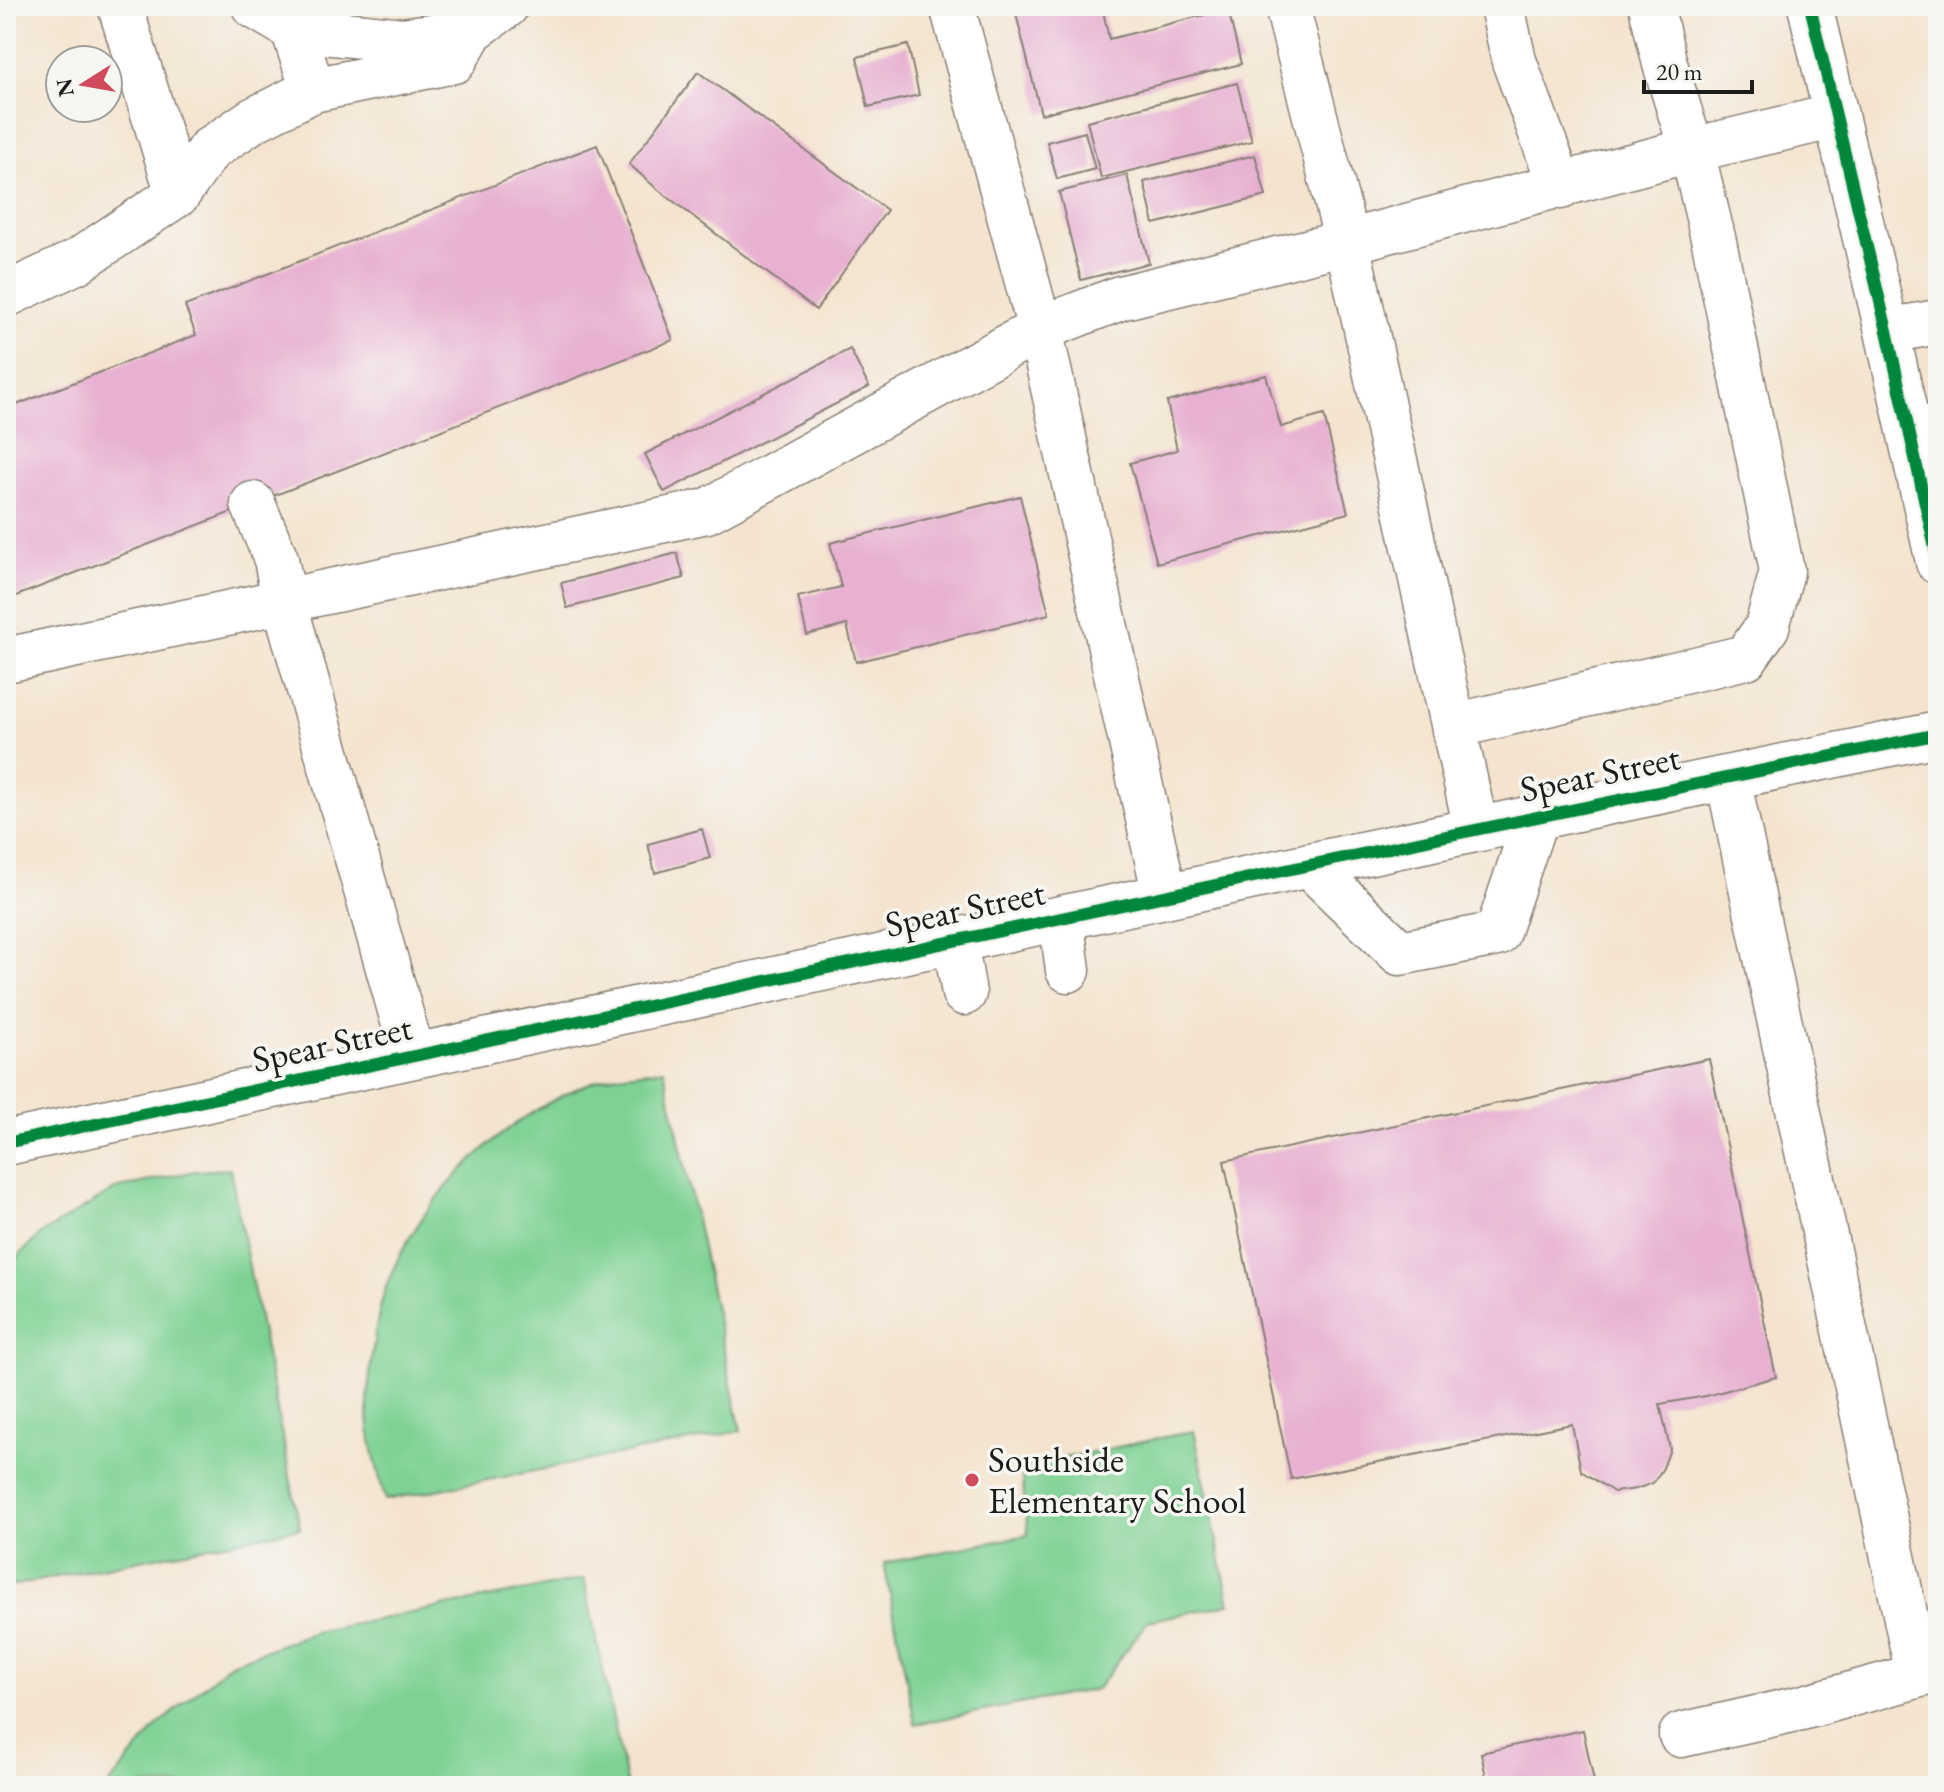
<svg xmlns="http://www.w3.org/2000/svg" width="1944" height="1792" viewBox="0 0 1944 1792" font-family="'EB Garamond',serif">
<rect width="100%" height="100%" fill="#f6f6f2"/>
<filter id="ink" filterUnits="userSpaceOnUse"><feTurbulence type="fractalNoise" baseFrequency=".0125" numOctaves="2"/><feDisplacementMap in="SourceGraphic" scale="16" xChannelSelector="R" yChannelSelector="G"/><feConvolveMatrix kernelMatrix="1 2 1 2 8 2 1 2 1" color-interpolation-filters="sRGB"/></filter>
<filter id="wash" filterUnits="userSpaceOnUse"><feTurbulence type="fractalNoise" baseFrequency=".006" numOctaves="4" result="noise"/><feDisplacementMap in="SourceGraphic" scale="32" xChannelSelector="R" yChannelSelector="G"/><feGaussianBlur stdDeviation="1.8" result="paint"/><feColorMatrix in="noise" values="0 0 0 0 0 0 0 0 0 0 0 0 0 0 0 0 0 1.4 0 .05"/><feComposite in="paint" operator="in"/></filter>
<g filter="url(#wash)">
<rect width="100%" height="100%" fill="#f4e4cf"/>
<path fill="#7dd193" stroke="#4c7658" stroke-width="2" d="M 664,1069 L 741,1431 L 385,1500 C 379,1472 368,1440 368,1411 C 368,1373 376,1309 391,1274 C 429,1188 505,1117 592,1082 C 613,1073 641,1073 664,1069 Z
M 230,1169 L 300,1528 L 6,1587 L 6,1268 L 40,1235 L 115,1189 L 195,1171 Z
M 1194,1431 L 1230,1604 L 1148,1621 L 1097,1689 L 915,1724 L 884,1563 L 1028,1535 L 1021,1467 Z
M 584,1579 L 627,1786 L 108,1786 L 157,1726 L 231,1663 L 314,1632 Z"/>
<g id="blocks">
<path fill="#e8b0d1" d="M 1014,6 L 1102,6 L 1109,39 L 1228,9 L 1241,64 L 1041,114 Z
M 908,45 L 919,95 L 868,107 L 857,57 Z
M 698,72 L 887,210 L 816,310 L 656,188 L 629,164 Z
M 1237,83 L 1252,141 L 1101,178 L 1087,121 Z
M 1085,132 L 1095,169 L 1057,179 L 1047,142 Z
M 597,145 L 673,340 L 6,600 L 6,409 L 196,335 L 185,306 Z
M 1255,155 L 1266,196 L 1154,224 L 1144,182 Z
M 1127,175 L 1149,263 L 1081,280 L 1059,192 Z
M 850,349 L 869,387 L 664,492 L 645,454 Z
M 1266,375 L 1281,427 L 1324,415 L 1348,513 L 1157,563 L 1130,463 L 1177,450 L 1167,402 Z
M 1020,496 L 1049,614 L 856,662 L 847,625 L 807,635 L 798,597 L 841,587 L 830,543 Z
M 677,553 L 684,578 L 567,608 L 561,583 Z
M 702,829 L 710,858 L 655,873 L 648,844 Z
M 1709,1059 L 1776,1377 L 1706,1396 L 1660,1404 L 1670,1449 L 1663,1468 L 1653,1483 L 1636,1489 L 1614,1492 L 1581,1471 L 1572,1424 L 1291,1479 L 1224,1161 Z
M 1583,1730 L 1595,1786 L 1488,1786 L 1481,1753 Z"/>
</g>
</g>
<g filter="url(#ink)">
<use href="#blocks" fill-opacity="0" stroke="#888076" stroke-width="2"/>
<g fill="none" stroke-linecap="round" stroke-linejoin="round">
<g stroke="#888076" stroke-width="47">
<path id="minor" d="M 120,6 L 178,194
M 254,6 L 293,29 L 403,40 L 472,30 L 506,6
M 952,6 L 1040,329 L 1165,896
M 1287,6 L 1347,242 L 1476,829
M 1502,6 L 1514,61 L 1561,187
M 1810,6 L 1887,331 L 1938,562
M 313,90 L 454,61 L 469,35
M 6,295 L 78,261 L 178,194 L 209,150 L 253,120 L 313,90 L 293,29
M 1887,331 L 1938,322
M 253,504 L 276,559 L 284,601 L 413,1056
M 6,660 L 707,511 L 1040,329 L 1120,298 L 1347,242 L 1679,153 L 1836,116
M 1454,726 L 1746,657 L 1767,627 L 1782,571 L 1714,242 L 1692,151 L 1665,64 L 1651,6
M 1728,778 L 1918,1675
M 1309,865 L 1400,953 L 1497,934 L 1536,817
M 1061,918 L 1068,970
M 955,941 L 964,993
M 6,1143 L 1446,836 L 1938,734
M 1681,1735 L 1801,1708 L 1938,1670"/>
</g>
<use href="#minor" stroke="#fff" stroke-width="44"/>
<g stroke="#f6f6f2" stroke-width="17">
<path id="cycleway" d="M 1810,6 L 1887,331 L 1938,562
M 6,1143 L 1446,836 L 1938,734"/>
</g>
<use href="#cycleway" stroke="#00873e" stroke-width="12"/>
</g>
</g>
<circle fill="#d1495b" stroke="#f6f6f2" stroke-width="3" cx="972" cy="1480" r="8"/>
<g text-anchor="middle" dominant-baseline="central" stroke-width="7" stroke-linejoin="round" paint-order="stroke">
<g font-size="36" fill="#1c1c1c" stroke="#f6f6f2">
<text transform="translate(1600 773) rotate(-12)">Spear Street</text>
<text transform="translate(965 908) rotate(-12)">Spear Street</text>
<text transform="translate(332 1043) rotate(-12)">Spear Street</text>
</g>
<g font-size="36" fill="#1c1c1c" stroke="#f6f6f2" text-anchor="start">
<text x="988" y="1459">Southside<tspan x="988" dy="41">Elementary School</tspan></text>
</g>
</g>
<rect width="1944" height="1792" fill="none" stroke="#f6f6f2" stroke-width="32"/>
<g transform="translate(84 84) rotate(259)"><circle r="38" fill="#f6f6f2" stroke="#9f9f9c" stroke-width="2"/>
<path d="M0-6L14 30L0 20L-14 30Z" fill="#d1495b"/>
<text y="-12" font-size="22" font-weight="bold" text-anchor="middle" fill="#1c1c1c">N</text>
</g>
<path d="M1644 80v12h108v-12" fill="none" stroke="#1c1c1c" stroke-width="4"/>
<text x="1656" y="80" font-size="24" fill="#1c1c1c" stroke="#f6f6f2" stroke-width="6" paint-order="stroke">20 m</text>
</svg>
